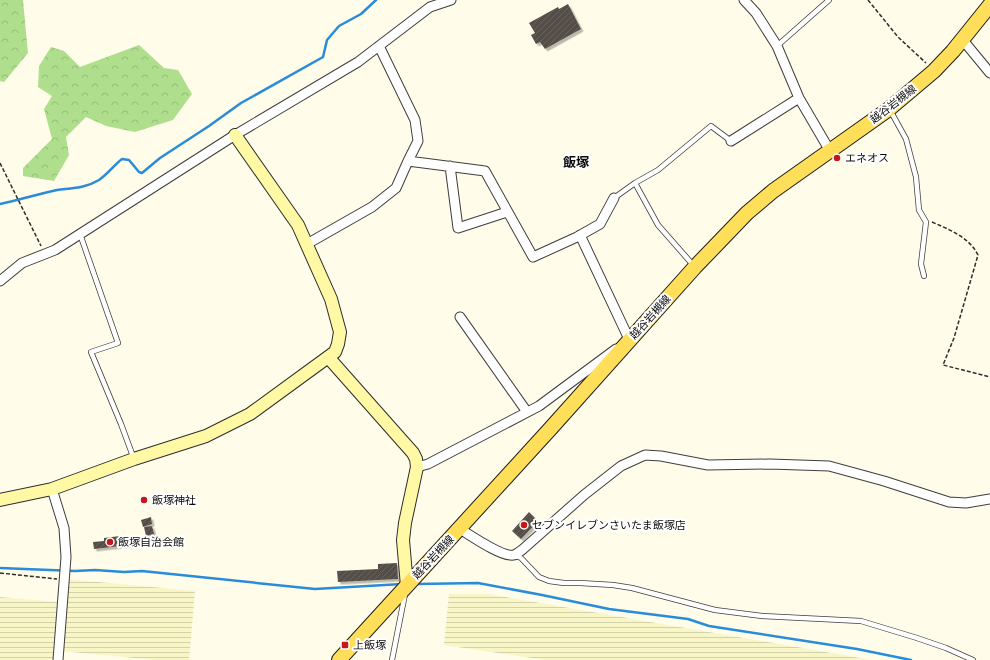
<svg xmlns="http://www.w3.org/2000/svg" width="990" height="660" viewBox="0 0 990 660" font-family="'PT Serif','Noto Sans JP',serif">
<defs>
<pattern id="farmland-rules" width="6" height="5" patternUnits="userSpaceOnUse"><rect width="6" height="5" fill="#f8f6c7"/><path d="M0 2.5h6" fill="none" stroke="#d3d2aa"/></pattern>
<pattern id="forest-crowns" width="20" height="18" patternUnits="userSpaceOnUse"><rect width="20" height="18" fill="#afdf8d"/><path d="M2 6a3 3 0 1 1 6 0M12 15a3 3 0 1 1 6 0" fill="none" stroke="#95be78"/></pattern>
<pattern id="building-hatch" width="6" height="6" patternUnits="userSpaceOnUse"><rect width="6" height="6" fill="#554d47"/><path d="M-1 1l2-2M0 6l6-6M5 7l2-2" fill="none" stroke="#68625d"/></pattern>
<filter id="shadow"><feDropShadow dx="2.5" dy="2.5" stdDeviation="0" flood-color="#0004"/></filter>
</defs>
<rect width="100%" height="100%" fill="#fffcea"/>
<path fill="url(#farmland-rules)" d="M 66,579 L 195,591 L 189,660 L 155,660 L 61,651 Z
M 449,594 L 488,594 L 872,660 L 546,660 L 444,645 Z
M 0,597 L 57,602 L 53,660 L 0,660 Z"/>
<path fill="url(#forest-crowns)" d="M 0,0 L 23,0 L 28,53 L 4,82 L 0,81 Z
M 139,45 L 164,68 L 178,70 L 192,94 L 173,120 L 135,132 L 106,126 L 86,117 L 66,137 L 69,155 L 54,181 L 23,176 L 23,168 L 52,139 L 44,109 L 52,96 L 38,87 L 39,66 L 51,47 L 64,51 L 80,67 Z"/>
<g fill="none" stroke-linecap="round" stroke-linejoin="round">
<path stroke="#298cda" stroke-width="2.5" d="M 0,204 C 19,200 38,194 57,190 C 72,188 86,188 99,180 C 108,174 114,165 122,159 L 129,160 L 139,172 L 142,173 L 160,158 L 209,126 L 241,103 L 323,57 L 327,40 L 339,26 L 361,14 L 376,0
M 0,568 L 75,571 L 95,570 L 124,572 L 142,571 L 315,589 L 402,584
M 417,584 L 478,583 L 542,595 L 609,609 L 688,619 L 709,626 L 857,649 L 911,660"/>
</g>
<path fill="url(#building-hatch)" filter="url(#shadow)" d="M 568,4 L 581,29 L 545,49 L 540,42 L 536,44 L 531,35 L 535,33 L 529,23 L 558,7 L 559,9 Z
M 529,512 L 538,521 L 521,539 L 512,531 Z
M 151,517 L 152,524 L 143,527 L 141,520 Z
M 152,526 L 154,534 L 146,536 L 144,527 Z
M 128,535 L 129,545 L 94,549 L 93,542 L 104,541 L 104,538 Z
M 397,563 L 398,579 L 338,582 L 337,571 L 378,569 L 378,564 Z"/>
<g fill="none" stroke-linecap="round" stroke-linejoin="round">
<g stroke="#3e3e3e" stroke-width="6">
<path id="lane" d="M 777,46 L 829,0
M 890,110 L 906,139 L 916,177 L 919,210 L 926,222 L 921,264 L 924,276
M 635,183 L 658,225 L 694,266
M 614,198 L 635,183 L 658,170 L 711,126 L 731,141
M 80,234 L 118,343 L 91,352 L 121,424 L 134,459
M 513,555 L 521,558 L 539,577 L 549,581 L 564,583 L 580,583 L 613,585 L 632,588 L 715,610 L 762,616 L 861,621 L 917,638 L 946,648 L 973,660
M 392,660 L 405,594"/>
</g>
<g stroke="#3e3e3e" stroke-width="11">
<path id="street" d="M 744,0 L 756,13 L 777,46 L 799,98 L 830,151
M 962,39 L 990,73
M 379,46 L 415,120 L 418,141 L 408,161
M 731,141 L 799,98
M 450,166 L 458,228 L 507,212
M 580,235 L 629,339
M 307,244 L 372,207 L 396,188 L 408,161 L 485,171 L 533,257 L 577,237 L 600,224 L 614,198
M 0,281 L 22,263 L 55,250 L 235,135 L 358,62 L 430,7 L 451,0
M 460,317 L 527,412
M 417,467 L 428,464 L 539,406 L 616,349
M 52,489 L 64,528 L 66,557 L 58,660
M 460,529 C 470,535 503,558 514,555 C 517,554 520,551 522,550 L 584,495 L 621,466 L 645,455 L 661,456 L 708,465 L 770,464 L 829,466 L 884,481 L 949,502 L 966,503 L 990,499"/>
</g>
<g stroke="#2d2d2d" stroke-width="14">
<path id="secondary" d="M 328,357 L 413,453 L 416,459 L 417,467 L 405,523 L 403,540 L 407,586
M 0,500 L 52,489 L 134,459 L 206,436 L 250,414 L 335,352 L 338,344 L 340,332 L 331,299 L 298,225 L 235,135"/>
</g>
<g stroke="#1c1c1c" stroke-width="16">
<path id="primary" d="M 339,660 L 551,428 L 695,267 L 747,213 L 773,191 L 889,109 L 934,71 L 953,51 L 990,5"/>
</g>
<path stroke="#2d2d2d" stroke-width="1.5" stroke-dasharray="4 2" stroke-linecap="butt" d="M 868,0 L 898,37 L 926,63
M 0,163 L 41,246
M 932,222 C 950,230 969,237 978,255 L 954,338 L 943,365 L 990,377
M 0,573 L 57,579"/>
<use href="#lane" stroke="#fff" stroke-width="4.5"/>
<use href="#street" stroke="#fff" stroke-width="9"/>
<use href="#secondary" stroke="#fff9a5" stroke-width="12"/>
<use href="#primary" stroke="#ffde5a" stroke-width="14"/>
</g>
<g fill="#c81718" stroke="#fff" stroke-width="1.5">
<circle cx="837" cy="158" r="4"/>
<circle cx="144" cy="500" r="4"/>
<circle cx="524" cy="525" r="4"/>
<circle cx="110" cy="542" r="4"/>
<rect x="341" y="641" width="8" height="8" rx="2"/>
</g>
<g text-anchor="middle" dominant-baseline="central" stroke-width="4" stroke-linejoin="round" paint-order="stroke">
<g font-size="11" fill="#0b0b0b" stroke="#fff">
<text transform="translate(893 104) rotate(-38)">越谷岩槻線</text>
<text transform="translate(650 317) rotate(-48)">越谷岩槻線</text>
<text transform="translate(433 557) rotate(-47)">越谷岩槻線</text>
</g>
<g font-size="11" fill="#0b0b0b" stroke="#fff" text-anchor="start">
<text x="845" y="158">エネオス</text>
<text x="152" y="500">飯塚神社</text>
<text x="532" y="525">セブンイレブンさいたま飯塚店</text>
<text x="118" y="542">飯塚自治会館</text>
<text x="353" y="645">上飯塚</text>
</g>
<g font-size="13" font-weight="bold" fill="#0b0b0b" stroke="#fff">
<text x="576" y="162">飯塚</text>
</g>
</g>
</svg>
